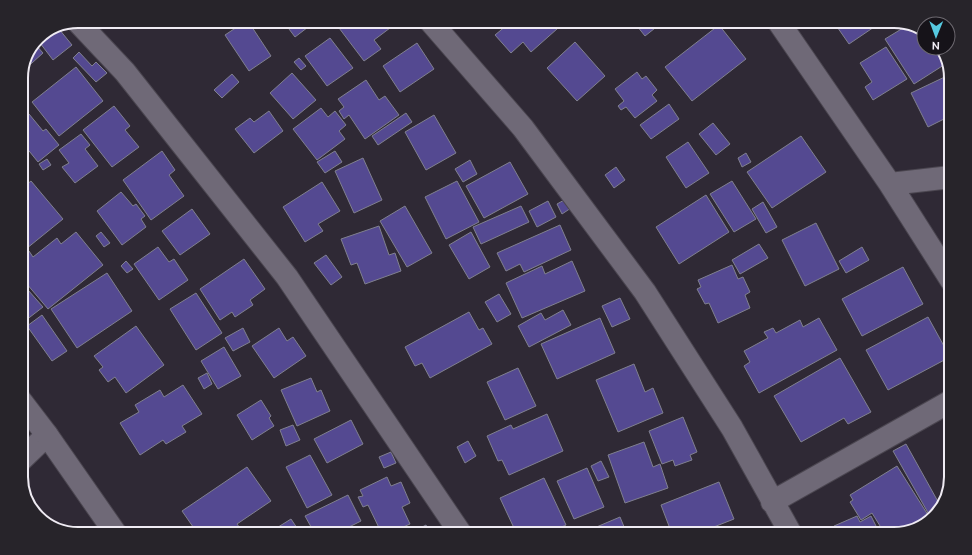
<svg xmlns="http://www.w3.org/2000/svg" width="972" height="555" viewBox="0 0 972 555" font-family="Ubuntu,sans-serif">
<rect width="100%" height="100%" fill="#2f2935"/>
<path fill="#544991" stroke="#80808f" d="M 246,21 L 248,21 L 271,56 L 249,71 L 225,35 Z
M 283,21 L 316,21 L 295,37 Z
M 340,21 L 398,21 L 398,22 L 374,40 L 381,49 L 364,61 L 336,24 Z
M 504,21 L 566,21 L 531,52 L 523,42 L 511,53 L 495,35 L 507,25 Z
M 633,21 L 664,21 L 645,36 Z
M 833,21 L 883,21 L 849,44 Z
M 719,25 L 746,59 L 692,101 L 665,67 Z
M 908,25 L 922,29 L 924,30 L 924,48 L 942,48 L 943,49 L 943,50 L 944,53 L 947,63 L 914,84 L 885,39 Z
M 59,29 L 72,45 L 53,60 L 40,43 L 56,30 Z
M 330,38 L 353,68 L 327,86 L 305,56 Z
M 37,40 L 38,41 L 35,44 L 43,53 L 22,72 Z
M 575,42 L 605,76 L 577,101 L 547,68 Z
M 417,43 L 434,69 L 400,92 L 383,66 Z
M 886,47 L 907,79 L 873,100 L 865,87 L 872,82 L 860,63 Z
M 79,52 L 92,66 L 96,62 L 107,73 L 96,82 L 73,58 Z
M 299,58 L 306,66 L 301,70 L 294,62 Z
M 76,67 L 103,101 L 59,136 L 32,102 Z
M 637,72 L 642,79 L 646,76 L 657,90 L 652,95 L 657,101 L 635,118 L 626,107 L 621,110 L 618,106 L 624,101 L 615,89 Z
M 292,73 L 316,100 L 293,119 L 270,93 Z
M 232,74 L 239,82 L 222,98 L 214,90 Z
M 951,74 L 951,123 L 948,117 L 928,127 L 911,93 Z
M 21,80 L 27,89 L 21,94 Z
M 366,80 L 379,100 L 385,96 L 399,115 L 365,139 L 349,115 L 344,119 L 339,111 L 344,107 L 338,99 Z
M 669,104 L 679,119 L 651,139 L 640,125 Z
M 114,106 L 130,126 L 125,130 L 139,147 L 112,167 L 83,130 Z
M 321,108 L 328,117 L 335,111 L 346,125 L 339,131 L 345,139 L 317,160 L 293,129 Z
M 269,111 L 283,131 L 254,153 L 235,129 L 250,118 L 254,122 Z
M 406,113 L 412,122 L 378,145 L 372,136 Z
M 29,114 L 43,131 L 46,129 L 59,145 L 38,162 L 21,141 L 21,121 Z
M 434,115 L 456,153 L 426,170 L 405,132 Z
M 713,123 L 730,144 L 716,155 L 699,134 Z
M 81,134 L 90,145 L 85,149 L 98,166 L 75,183 L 62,167 L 69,163 L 59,150 Z
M 801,136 L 826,172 L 772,208 L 747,172 Z
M 688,142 L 709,173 L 686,188 L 666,157 Z
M 162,151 L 175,170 L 169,175 L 184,196 L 151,220 L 123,180 Z
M 335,151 L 342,162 L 325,173 L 317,162 Z
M 746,153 L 751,162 L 742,167 L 738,158 Z
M 363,158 L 382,200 L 354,213 L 335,171 Z
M 47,159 L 51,165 L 43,170 L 39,164 Z
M 470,160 L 477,174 L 463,182 L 455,169 Z
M 510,162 L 528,194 L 484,218 L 466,186 Z
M 616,167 L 625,180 L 614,188 L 605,175 Z
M 31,181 L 63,219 L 21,253 L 21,189 Z
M 457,181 L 479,222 L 446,239 L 425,197 Z
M 732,181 L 756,219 L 734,232 L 710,194 Z
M 322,182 L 340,211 L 318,224 L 323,231 L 305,242 L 283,207 Z
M 121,192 L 133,206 L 136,204 L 145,216 L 141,219 L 146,227 L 122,245 L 97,211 Z
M 706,195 L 729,232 L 679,264 L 656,227 Z
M 566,199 L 571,208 L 562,214 L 557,204 Z
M 548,201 L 556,217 L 537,227 L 529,211 Z
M 763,202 L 777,227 L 766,233 L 752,209 Z
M 405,206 L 432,253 L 407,267 L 380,221 Z
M 521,206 L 529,222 L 481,244 L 473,227 Z
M 192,209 L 210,234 L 180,255 L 162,231 Z
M 816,223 L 839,269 L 805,286 L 782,240 Z
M 560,225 L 571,250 L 524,272 L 520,264 L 506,271 L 497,253 Z
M 379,226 L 389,255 L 395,253 L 401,271 L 365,284 L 357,263 L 351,265 L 341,239 Z
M 76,232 L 103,265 L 48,309 L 21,277 L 21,257 L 29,251 L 33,257 L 57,238 L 61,244 Z
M 101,232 L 110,243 L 104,247 L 96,236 Z
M 471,232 L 490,267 L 469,279 L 449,245 Z
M 759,244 L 768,258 L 740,274 L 732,260 Z
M 158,247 L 169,262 L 174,259 L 188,280 L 159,300 L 134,264 Z
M 862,247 L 869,260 L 846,273 L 839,261 Z
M 326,255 L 342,277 L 331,285 L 314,263 Z
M 244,259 L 265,289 L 250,300 L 253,305 L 235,317 L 232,312 L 220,320 L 200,289 Z
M 126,261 L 133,269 L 127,273 L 121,266 Z
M 572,261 L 585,291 L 522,318 L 506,283 L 542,266 L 545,274 Z
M 732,265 L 738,279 L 743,277 L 750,292 L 745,295 L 750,308 L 718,323 L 709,303 L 705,304 L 697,289 L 701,287 L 698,280 Z
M 903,267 L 923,304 L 862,336 L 842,299 Z
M 107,273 L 132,311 L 77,348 L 51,309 Z
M 28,290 L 43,307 L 21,324 L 21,295 Z
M 196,293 L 222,333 L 196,350 L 170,309 Z
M 499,294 L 511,314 L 497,322 L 485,302 Z
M 620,298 L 630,319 L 612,327 L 602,306 Z
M 563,310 L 571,325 L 529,347 L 518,326 L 541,313 L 545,320 Z
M 469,312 L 479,330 L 483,328 L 492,344 L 430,378 L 422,363 L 415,366 L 405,347 Z
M 42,315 L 67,351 L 52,361 L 27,326 Z
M 928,317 L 950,357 L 888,390 L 866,350 Z
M 600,318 L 615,353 L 557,379 L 541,344 Z
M 819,318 L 837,350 L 759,393 L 744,366 L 750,362 L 744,351 L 768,338 L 764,332 L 773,328 L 776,333 L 800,320 L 803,327 Z
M 136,326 L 164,365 L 126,393 L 115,377 L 108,382 L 99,370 L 103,367 L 94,356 Z
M 243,328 L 250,342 L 233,351 L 225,338 Z
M 279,328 L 287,341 L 293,337 L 306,356 L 274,378 L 252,346 Z
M 224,347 L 241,376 L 218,389 L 201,361 Z
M 840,358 L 871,412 L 848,424 L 844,418 L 801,442 L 774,396 Z
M 634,364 L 645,392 L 653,388 L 663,413 L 618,432 L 596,380 Z
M 518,368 L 536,406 L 505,420 L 487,382 Z
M 207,373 L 212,384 L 204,389 L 198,378 Z
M 311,378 L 317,392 L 321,390 L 330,411 L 297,426 L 281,390 Z
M 183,385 L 202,414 L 182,426 L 186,432 L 166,444 L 163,440 L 140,455 L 120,423 L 139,412 L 135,405 L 160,390 L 164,397 Z
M 261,400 L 271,416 L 269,418 L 274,426 L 252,440 L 237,415 Z
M 547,414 L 563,451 L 509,475 L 502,460 L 498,461 L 487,436 L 511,425 L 513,429 Z
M 683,417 L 697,452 L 690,455 L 692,460 L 675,466 L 673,460 L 662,464 L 649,431 Z
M 351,420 L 363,444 L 327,463 L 314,439 Z
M 293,425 L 300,440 L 286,446 L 280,430 Z
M 468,441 L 476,456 L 465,463 L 457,447 Z
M 644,442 L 653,467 L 660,464 L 668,488 L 625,503 L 608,455 Z
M 906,444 L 941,507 L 931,518 L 893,451 Z
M 391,452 L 396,463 L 384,468 L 379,457 Z
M 310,455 L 332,495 L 307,508 L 286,467 Z
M 601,461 L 609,477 L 598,481 L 591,466 Z
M 897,466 L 928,515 L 900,532 L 894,534 L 885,534 L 872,513 L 861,520 L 850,502 L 853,500 L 850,495 Z
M 247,467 L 271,501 L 237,524 L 242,531 L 238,534 L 198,534 L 182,511 Z
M 587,468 L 604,507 L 574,519 L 557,481 Z
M 387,477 L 391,486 L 401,482 L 410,503 L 402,507 L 410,524 L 387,534 L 382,534 L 368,505 L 363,507 L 358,497 L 363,496 L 360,490 Z
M 544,478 L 566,525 L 547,534 L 520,534 L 517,527 L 514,528 L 500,498 Z
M 719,482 L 734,519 L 696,534 L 672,534 L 661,505 Z
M 348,495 L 361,521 L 335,534 L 315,534 L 305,516 Z
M 857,516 L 860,522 L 871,516 L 880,534 L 838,534 L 834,526 Z
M 620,517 L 627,534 L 580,534 Z
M 291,519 L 301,534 L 267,534 Z
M 426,525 L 430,534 L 409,534 Z"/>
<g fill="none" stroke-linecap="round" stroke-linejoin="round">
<g stroke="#4b4650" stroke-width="24">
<path id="street" d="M 77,21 L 125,72 L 287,277 L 461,534
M 430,21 L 523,128 L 645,292 L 732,428 L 791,534
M 778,21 L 890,184 L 951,280
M 890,184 L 951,177
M 21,460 L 47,435
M 772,502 L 951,401"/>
</g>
<g stroke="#4b4650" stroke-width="24">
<path id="secondary" d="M 21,401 L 47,435 L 116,534"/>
</g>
<use href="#street" stroke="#6f6977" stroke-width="22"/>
<use href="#secondary" stroke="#6f6977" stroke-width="22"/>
</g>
<path d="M0 0H972V555H0ZM78 28H894A50 50 0 0 1 944 78V477A50 50 0 0 1 894 527H78A50 50 0 0 1 28 477V78A50 50 0 0 1 78 28Z" fill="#27242a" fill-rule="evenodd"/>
<path fill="none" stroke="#efebf3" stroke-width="2" d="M78 28H894A50 50 0 0 1 944 78V477A50 50 0 0 1 894 527H78A50 50 0 0 1 28 477V78A50 50 0 0 1 78 28Z"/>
<g transform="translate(936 36) rotate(181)"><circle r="19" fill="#161319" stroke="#6d6970"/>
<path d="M0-3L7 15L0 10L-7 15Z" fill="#56c9e0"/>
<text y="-6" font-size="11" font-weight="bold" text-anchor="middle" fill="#efebf3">N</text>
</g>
</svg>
